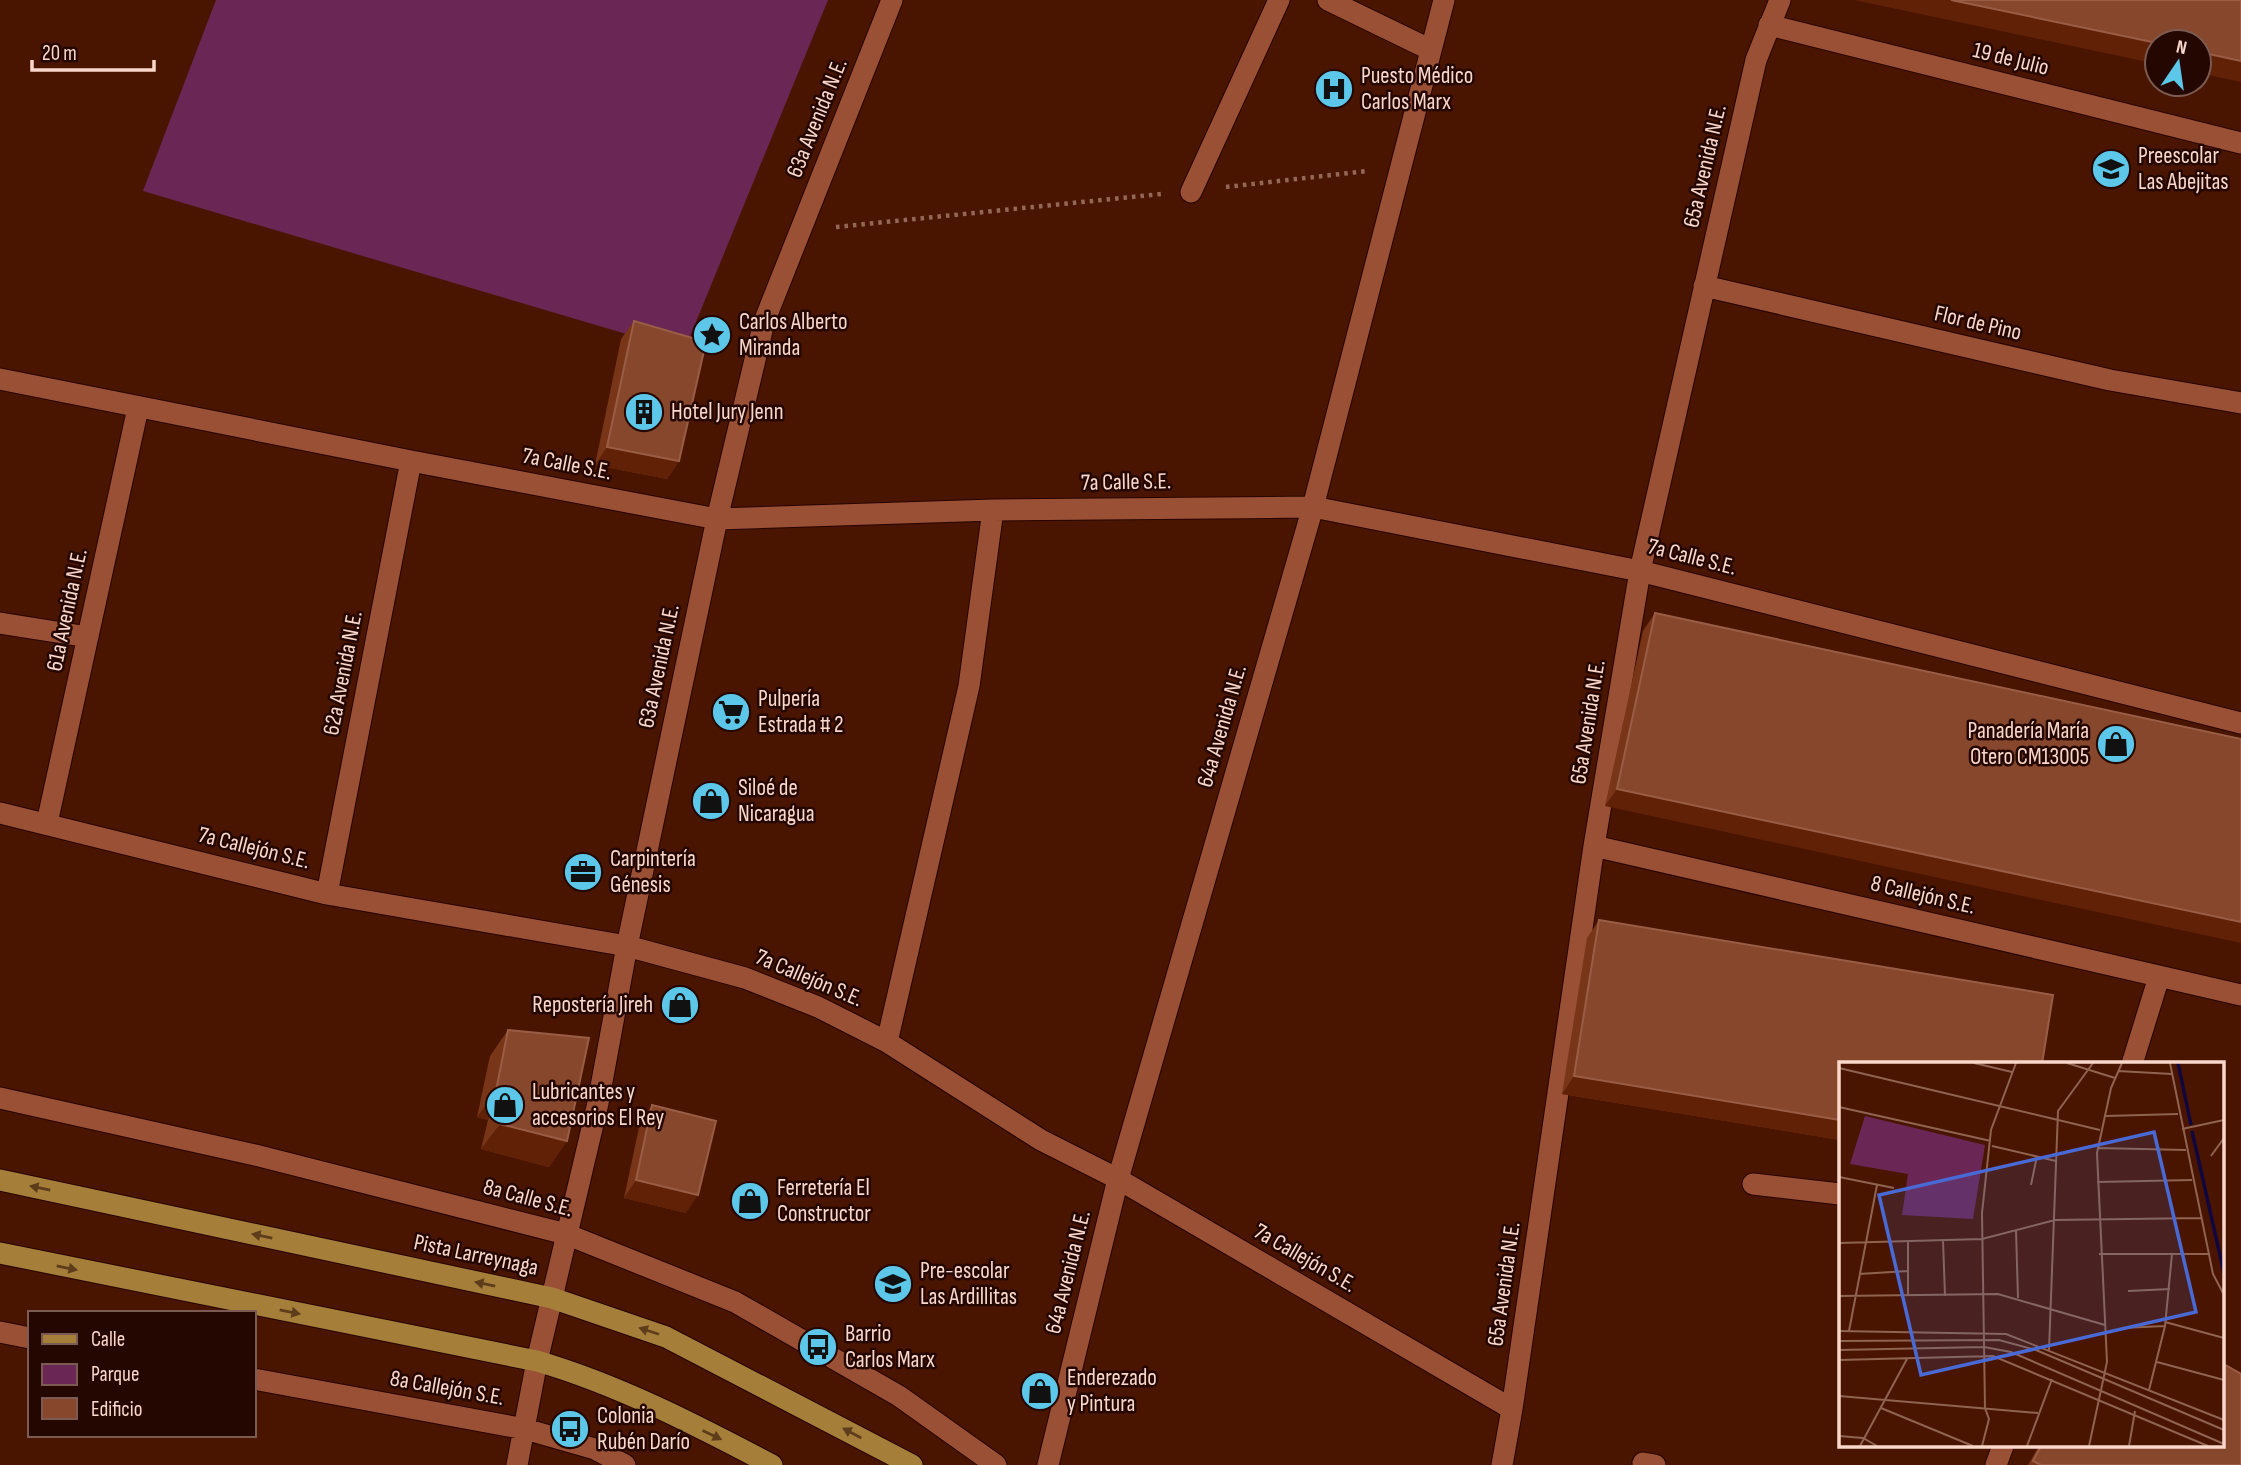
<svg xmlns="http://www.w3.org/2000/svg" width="2241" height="1465" viewBox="0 0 2241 1465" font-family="'Sofia Sans Condensed',sans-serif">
<rect width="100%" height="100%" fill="#491500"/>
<path fill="#6a2756" d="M 216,0 L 828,0 L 684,351 L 143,191 Z"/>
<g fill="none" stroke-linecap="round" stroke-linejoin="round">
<g stroke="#270400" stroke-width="23">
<path id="minor" d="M 1328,0 L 1431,50
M 1769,25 L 2241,143
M 1191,192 L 1279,0
M 1704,286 L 2110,380 L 2241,403
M 0,379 L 411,461 L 717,519 L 993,510 L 1313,507 L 1640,571 L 2241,723
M 0,623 L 88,637
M 0,813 L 327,894 L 627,946 L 745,978 L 818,1007 L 887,1042 L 1041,1140 L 1118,1179 L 1512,1409
M 47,823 L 138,408
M 1594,846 L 2241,995
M 327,894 L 411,461
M 887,1042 L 969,686 L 993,510
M 2132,1064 L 2159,977
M 0,1098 L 255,1155 L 566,1234 L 735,1302 L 899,1396 L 996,1465
M 1753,1184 L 1840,1194
M 0,1332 L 30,1338
M 254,1379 L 525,1429 L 595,1449 L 625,1465
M 1643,1463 L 1655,1465
M 517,1465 L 537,1361 L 598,1103 L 627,946 L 717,519 L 764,322 L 892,0
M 1048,1465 L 1118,1179 L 1313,507 L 1444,0
M 1502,1465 L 1512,1409 L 1594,846 L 1640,571 L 1756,60 L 1780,0
M 1996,1465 L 2003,1446"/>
</g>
<g stroke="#270400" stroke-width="23">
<path id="major" d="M 0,1180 L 552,1298 L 666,1337 L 912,1465
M 0,1253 L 537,1361 C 619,1385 696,1425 772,1465"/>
</g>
<path stroke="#946857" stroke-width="4.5" stroke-dasharray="3.5 5" stroke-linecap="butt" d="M 1226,187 L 1367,171
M 836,227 L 1161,194"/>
<use href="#minor" stroke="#9a5034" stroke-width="21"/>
<use href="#major" stroke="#a57e3a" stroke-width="21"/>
</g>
<path fill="#793518" d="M 634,321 L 679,461 L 667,479 L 595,465 L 621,339 Z
M 1655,613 L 2241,739 L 1605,806 L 1643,631 Z
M 1599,920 L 1840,1064 L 1840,1140 L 1562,1094 L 1587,938 Z
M 508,1030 L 567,1141 L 549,1167 L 481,1149 L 488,1120 L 477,1117 L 490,1056 Z
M 652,1105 L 686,1213 L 624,1198 L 640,1123 Z
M 2039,1446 L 2222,1446 L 2241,1465 L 2028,1465 Z"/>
<path fill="#602107" d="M 1854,0 L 1951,0 L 2157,43 L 2157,64 Z
M 2199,52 L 2241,61 L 2241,82 L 2199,73 Z
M 607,447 L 679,461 L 667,479 L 595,465 Z
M 1617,789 L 2241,922 L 2241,943 L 1605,806 Z
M 1574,1076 L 1840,1120 L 1840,1140 L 1562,1094 Z
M 496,1091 L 506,1095 L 488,1120 L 477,1117 Z
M 500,1124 L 567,1141 L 549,1167 L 481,1149 Z
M 636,1180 L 698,1195 L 686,1213 L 624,1198 Z"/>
<path fill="#87472c" stroke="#995d45" stroke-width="2" d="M 1951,0 L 2241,0 L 2241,61 L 2199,52 L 2199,42 L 2157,42 L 2157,43 Z
M 634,321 L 706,342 L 679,461 L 607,447 Z
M 1655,613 L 2241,739 L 2241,922 L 1617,789 Z
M 1599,920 L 2053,995 L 2042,1064 L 1840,1064 L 1840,1120 L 1574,1076 Z
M 508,1030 L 589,1038 L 567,1141 L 500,1124 L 506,1095 L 496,1091 Z
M 652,1105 L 716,1121 L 698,1195 L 636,1180 Z
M 2222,1363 L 2241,1374 L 2241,1465 L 2041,1465 L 2033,1461 L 2041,1446 L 2222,1446 Z"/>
<defs><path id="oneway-solid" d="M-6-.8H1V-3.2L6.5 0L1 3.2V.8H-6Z" transform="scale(1.75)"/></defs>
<g fill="#5e3d1a">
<use href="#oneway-solid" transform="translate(40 1188) rotate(-168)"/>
<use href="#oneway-solid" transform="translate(262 1236) rotate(-168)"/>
<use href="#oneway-solid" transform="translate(67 1268) rotate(11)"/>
<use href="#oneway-solid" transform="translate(485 1284) rotate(-168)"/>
<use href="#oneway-solid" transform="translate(290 1312) rotate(11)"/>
<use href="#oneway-solid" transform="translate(649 1331) rotate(-162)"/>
<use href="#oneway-solid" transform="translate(852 1433) rotate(-152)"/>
<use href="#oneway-solid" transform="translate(712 1435) rotate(26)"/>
</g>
<defs>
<g id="hospital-disc" transform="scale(2.0125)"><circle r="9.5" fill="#5cc7e8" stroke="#240700"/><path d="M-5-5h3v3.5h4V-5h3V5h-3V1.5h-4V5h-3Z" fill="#111"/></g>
<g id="school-disc" transform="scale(2.0125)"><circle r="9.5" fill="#5cc7e8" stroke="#240700"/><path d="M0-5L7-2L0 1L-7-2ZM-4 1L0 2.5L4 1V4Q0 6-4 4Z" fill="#111"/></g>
<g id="sight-disc" transform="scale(2.0125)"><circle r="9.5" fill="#5cc7e8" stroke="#240700"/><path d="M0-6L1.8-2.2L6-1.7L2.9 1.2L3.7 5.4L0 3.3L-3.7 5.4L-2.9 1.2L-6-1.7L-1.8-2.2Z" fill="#111"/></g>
<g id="building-disc" transform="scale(2.0125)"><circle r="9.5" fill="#5cc7e8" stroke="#240700"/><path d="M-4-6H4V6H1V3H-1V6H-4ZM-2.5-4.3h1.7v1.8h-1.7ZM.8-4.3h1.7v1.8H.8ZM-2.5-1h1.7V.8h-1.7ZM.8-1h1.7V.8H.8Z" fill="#111"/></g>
<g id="supermarket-disc" transform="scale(2.0125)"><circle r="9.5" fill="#5cc7e8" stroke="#240700"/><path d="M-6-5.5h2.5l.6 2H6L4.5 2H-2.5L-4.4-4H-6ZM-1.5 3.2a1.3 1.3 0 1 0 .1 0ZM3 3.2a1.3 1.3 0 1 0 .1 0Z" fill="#111"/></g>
<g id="shop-disc" transform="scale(2.0125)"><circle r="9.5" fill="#5cc7e8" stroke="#240700"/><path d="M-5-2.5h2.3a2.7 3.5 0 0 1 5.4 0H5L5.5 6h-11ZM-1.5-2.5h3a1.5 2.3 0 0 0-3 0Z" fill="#111"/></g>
<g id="office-disc" transform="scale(2.0125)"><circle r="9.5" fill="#5cc7e8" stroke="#240700"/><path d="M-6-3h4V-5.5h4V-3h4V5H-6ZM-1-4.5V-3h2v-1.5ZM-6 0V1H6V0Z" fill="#111"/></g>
<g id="bus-disc" transform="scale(2.0125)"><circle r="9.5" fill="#5cc7e8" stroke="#240700"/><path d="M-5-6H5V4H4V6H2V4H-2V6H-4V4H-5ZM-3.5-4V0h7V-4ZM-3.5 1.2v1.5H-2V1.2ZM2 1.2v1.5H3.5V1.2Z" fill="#111"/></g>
</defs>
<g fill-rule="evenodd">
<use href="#hospital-disc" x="1334" y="89"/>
<use href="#school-disc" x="2111" y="169"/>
<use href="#sight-disc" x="712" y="335"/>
<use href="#building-disc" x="644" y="412"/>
<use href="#supermarket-disc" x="731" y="712"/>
<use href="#shop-disc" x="2116" y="744"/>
<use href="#shop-disc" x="711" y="801"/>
<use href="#office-disc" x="583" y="872"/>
<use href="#shop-disc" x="680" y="1005"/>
<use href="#shop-disc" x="505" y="1105"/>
<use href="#shop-disc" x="750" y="1201"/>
<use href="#school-disc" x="893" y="1284"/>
<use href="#bus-disc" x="818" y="1347"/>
<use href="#shop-disc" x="1040" y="1391"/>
<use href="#bus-disc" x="570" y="1429"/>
</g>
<g text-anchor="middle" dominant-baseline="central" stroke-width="5" stroke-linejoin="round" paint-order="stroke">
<g font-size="23" fill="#fad7cb" stroke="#240700">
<text transform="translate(2011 59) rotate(14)">19 de Julio</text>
<text transform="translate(817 118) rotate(-68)">63a Avenida N.E.</text>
<text transform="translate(1705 166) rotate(-77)">65a Avenida N.E.</text>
<text transform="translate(1978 323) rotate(13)">Flor de Pino</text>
<text transform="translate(567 464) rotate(11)">7a Calle S.E.</text>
<text transform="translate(1126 482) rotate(-1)">7a Calle S.E.</text>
<text transform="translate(1692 557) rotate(14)">7a Calle S.E.</text>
<text transform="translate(67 610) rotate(-78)">61a Avenida N.E.</text>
<text transform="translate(659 666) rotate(-78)">63a Avenida N.E.</text>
<text transform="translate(343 673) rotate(-79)">62a Avenida N.E.</text>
<text transform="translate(1588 722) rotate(-81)">65a Avenida N.E.</text>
<text transform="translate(1222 726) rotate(-74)">64a Avenida N.E.</text>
<text transform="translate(254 848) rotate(14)">7a Callejón S.E.</text>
<text transform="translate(1923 895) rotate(13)">8 Callejón S.E.</text>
<text transform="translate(809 978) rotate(23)">7a Callejón S.E.</text>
<text transform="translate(528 1198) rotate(15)">8a Calle S.E.</text>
<text transform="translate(476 1255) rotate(12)">Pista Larreynaga</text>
<text transform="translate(1305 1258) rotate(30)">7a Callejón S.E.</text>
<text transform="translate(1068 1272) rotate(-76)">64a Avenida N.E.</text>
<text transform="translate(1504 1284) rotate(-82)">65a Avenida N.E.</text>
<text transform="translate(447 1388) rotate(10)">8a Callejón S.E.</text>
</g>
<g font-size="23" fill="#fad7cb" stroke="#240700" text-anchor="start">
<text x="1361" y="76">Puesto Médico<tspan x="1361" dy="26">Carlos Marx</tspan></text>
<text x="2138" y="156">Preescolar<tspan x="2138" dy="26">Las Abejitas</tspan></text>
<text x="739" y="322">Carlos Alberto<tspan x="739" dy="26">Miranda</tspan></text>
<text x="671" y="412">Hotel Jury Jenn</text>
<text x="758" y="699">Pulpería<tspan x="758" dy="26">Estrada # 2</tspan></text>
<text x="2089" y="731" text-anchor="end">Panadería María<tspan x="2089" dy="26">Otero CM13005</tspan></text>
<text x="738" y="788">Siloé de<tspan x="738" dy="26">Nicaragua</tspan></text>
<text x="610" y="859">Carpintería<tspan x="610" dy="26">Génesis</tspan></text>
<text x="653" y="1005" text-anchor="end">Repostería Jireh</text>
<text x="532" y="1092">Lubricantes y<tspan x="532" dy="26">accesorios El Rey</tspan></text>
<text x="777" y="1188">Ferretería El<tspan x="777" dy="26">Constructor</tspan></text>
<text x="920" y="1271">Pre-escolar<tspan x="920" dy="26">Las Ardillitas</tspan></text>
<text x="845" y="1334">Barrio<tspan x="845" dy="26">Carlos Marx</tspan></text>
<text x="1067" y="1378">Enderezado<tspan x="1067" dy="26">y Pintura</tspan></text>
<text x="597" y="1416">Colonia<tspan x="597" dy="26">Rubén Darío</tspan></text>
</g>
</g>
<g transform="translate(1839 1062)">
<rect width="385" height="385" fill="#491500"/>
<path d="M 26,54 L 146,83 L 134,157 L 63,153 L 69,112 L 11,102 Z" fill="#6a2756"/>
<path fill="none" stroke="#11073e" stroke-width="3.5" d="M 339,1 L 352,63M 353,69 L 385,211"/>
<path fill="none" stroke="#906351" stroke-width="2" d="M 135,1 L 173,10M 228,1 L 276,16M 331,1 L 374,212 L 385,233M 0,6 L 261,68M 279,9 L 333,12M 0,45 L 152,79M 267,54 L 339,52M 343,67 L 385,58M 153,84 L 217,99M 258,86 L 347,88M 372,94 L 385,76M 0,115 L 55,126M 258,120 L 353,118M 192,123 L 198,94M 177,168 L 179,236M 104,178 L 106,234M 69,179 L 69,233M 0,181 L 143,177 L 216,158 L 363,156M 260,192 L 371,192M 20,212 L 69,209M 289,229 L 331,227M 0,234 L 159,232 L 266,263M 326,260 L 385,276M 283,266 L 326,264M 0,269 L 167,272 L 385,358M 10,269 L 38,123M 0,279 L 160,278 L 197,288 L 385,368M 0,288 L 145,285 L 172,290 L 385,382M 210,288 L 219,49 L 254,1M 0,298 L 154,294 L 369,384M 318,300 L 385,318M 310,328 L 326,264 L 333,192M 0,334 L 199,351M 42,346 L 134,384M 0,374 L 24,376 L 38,384M 21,384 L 68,297M 143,384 L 150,357 L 146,346 L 143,151 L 152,68 L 177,1M 188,384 L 213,317M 250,384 L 268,300 L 258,91 L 272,26 L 283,1M 290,384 L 296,349"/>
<path fill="#4969d5" fill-opacity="0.15" stroke="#4969d5" stroke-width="3.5" d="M 315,70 L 357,250 L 82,313 L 40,133 Z"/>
<rect width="385" height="385" fill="none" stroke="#fad7cb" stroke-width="3.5"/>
</g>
<rect x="28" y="1311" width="228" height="126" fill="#240700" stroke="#7a5a51" stroke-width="2"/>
<rect x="42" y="1334" width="35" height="10" fill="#a57e3a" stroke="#7a5a51" stroke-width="2"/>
<text x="91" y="1346" font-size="21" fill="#fad7cb">Calle</text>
<rect x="42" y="1364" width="35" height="21" fill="#6a2756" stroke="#7a5a51" stroke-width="2"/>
<text x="91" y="1381" font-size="21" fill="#fad7cb">Parque</text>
<rect x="42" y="1398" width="35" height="21" fill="#87472c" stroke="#7a5a51" stroke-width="2"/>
<text x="91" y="1416" font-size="21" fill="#fad7cb">Edificio</text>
<g transform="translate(2178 63) rotate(13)"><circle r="33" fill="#240700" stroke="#7a5a51" stroke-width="2"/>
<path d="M0-5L12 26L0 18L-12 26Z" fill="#5cc7e8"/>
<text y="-10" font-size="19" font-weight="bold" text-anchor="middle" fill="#fad7cb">N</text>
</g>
<path d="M32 60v10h122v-10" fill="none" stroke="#fad7cb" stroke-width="3.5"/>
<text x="42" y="60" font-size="21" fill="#fad7cb" stroke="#240700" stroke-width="5" paint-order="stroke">20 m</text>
</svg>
